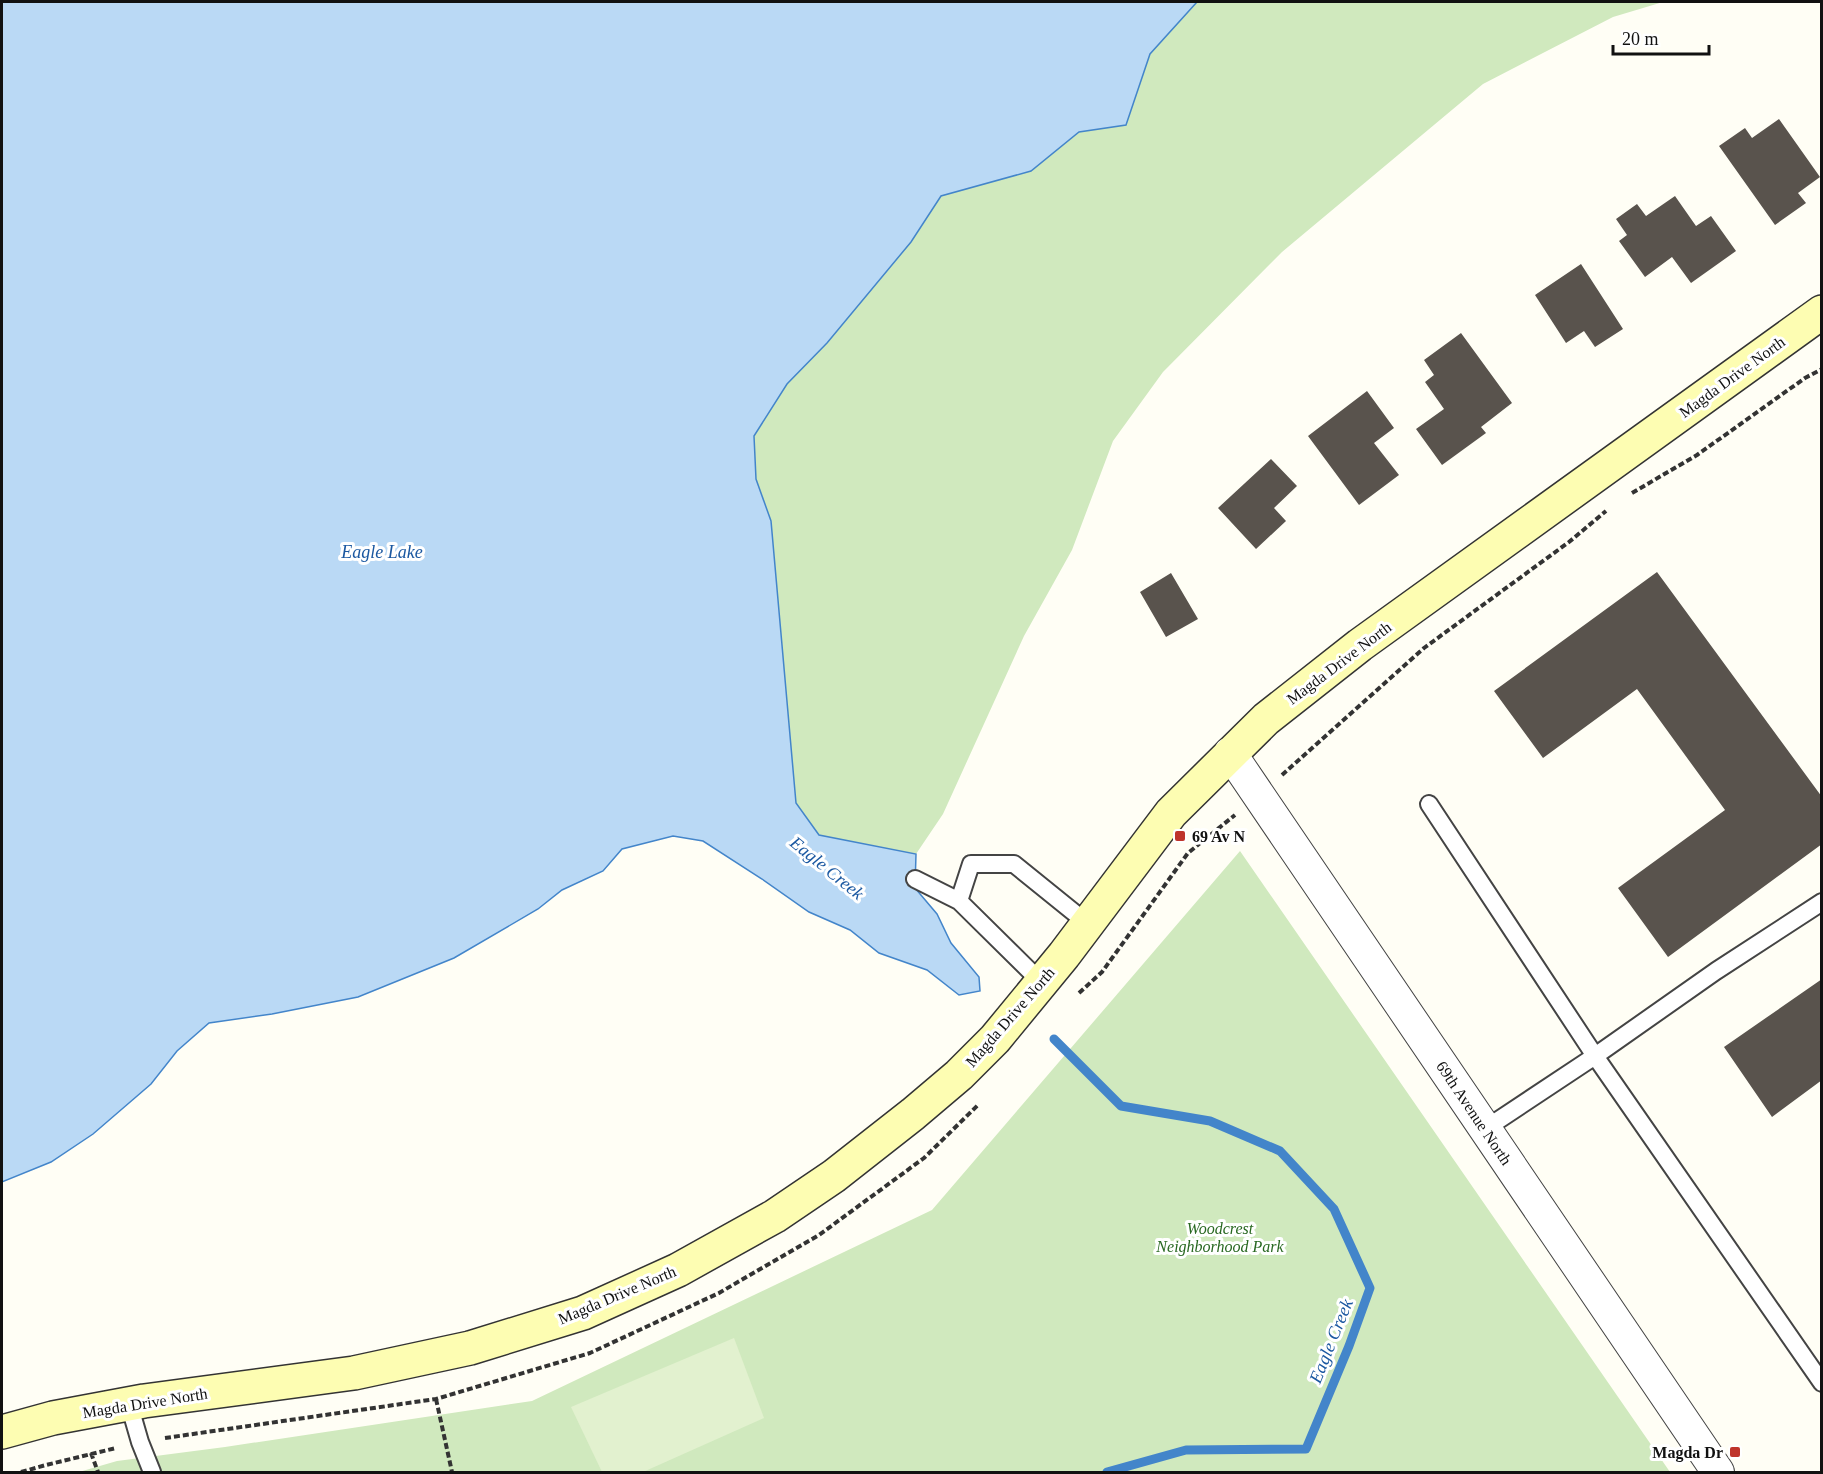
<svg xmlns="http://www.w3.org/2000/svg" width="1823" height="1474" viewBox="0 0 1823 1474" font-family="Georgia,serif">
<rect width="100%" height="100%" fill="#fffef5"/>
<path fill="#d0e9be" d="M 1197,2 L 1663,2 L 1613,17 L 1483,84 L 1282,252 L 1163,372 L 1113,441 L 1072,550 L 1024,636 L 943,814 L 916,854 L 819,835 L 796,803 L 771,521 L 756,479 L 754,436 L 787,384 L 827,343 L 911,242 L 941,196 L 1031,171 L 1079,132 L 1126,125 L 1150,54 Z
M 1240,851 L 1670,1472 L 79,1472 L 117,1461 L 225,1447 L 532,1401 L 932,1210 Z"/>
<path fill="#e2f1cf" d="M 734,1338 L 764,1418 L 643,1472 L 602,1472 L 571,1407 Z"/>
<path fill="#bad9f5" stroke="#4385ca" stroke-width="1.5" d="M 2,2 L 1197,2 L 1150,54 L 1126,125 L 1079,132 L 1031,171 L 941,196 L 911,242 L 827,343 L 787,384 L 754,436 L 756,479 L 771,521 L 796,803 L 819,835 L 916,854 L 915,888 L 937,914 L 951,943 L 979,977 L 980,991 L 959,995 L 927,970 L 879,953 L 850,930 L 809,912 L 762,879 L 703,841 L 673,836 L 622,849 L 603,871 L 562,890 L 538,909 L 454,958 L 358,997 L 272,1014 L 209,1023 L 177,1051 L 151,1084 L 93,1134 L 51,1162 L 2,1182 Z"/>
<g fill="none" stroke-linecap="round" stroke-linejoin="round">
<path stroke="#4385ca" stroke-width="9" d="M 1054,1039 L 1121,1106 L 1210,1121 L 1280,1151 L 1334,1209 L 1370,1288 L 1349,1346 L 1306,1449 L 1186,1450 L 1107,1472"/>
</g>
<path fill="#59534d" d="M 1779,119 L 1820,177 L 1798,193 L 1806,203 L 1775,225 L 1719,146 L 1745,128 L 1752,138 Z
M 1675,196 L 1696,226 L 1711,216 L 1736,251 L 1691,283 L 1672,257 L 1645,277 L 1619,241 L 1627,235 L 1616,219 L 1637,204 L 1646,216 Z
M 1581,264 L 1623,329 L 1595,347 L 1584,331 L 1566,343 L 1535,295 Z
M 1461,333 L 1512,403 L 1481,427 L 1486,433 L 1442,465 L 1416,429 L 1444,409 L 1425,382 L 1434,375 L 1424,360 Z
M 1367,391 L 1394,428 L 1374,443 L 1399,475 L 1359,505 L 1308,436 Z
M 1271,459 L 1297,486 L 1274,508 L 1286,521 L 1256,549 L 1218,508 Z
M 1657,572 L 1822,797 L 1822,844 L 1668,957 L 1618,888 L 1725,810 L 1637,689 L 1543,758 L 1494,691 Z
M 1171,573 L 1198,619 L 1166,637 L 1140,592 Z
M 1822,979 L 1822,1080 L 1772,1117 L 1724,1047 Z"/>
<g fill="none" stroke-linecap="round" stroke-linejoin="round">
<g stroke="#444" stroke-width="20">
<path id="lane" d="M 1429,804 L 1595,1056 L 1716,971 L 1822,902
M 915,879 L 959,901
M 1041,982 L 959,901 L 971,864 L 1014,864 L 1087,923
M 1485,1129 L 1595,1056 L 1822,1383
M 129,1404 L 140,1442 L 152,1472"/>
</g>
<g stroke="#444" stroke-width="34">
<path id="street" d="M 1230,753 L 1718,1472"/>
</g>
<g stroke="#333" stroke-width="36">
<path id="secondary" d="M 2,1432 L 53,1418 L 144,1401 L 354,1373 L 470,1348 L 583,1313 L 678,1270 L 775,1216 L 834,1176 L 913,1114 L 959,1075 L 995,1039 L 1064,955 L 1171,813 L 1266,719 L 1360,645 L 1822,312"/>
</g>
<path stroke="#333" stroke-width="4" stroke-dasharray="6 3" stroke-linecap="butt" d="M 1632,493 L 1697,455 L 1805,378 L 1822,369
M 1282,775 L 1424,648 L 1569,542 L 1606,511
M 1079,993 L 1102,972 L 1188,853 L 1235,815
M 436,1399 L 452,1472
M 165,1438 L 436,1399 L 590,1353 L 719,1293 L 819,1235 L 924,1158 L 978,1105
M 91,1453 L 98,1472
M 21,1472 L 46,1465 L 116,1448"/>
<use href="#lane" stroke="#fff" stroke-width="16"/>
<use href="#street" stroke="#fff" stroke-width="32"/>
<use href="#secondary" stroke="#fdfdb2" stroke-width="33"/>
</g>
<g fill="#bf342b" stroke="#fff" stroke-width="2">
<rect x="1174" y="830" width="12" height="12" rx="3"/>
<rect x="1729" y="1446" width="12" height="12" rx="3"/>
</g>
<g text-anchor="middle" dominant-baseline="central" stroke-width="6" stroke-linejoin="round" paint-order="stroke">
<g font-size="16" fill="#111" stroke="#fff">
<text transform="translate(1732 377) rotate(-36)">Magda Drive North</text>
<text transform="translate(1339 663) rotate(-37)">Magda Drive North</text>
<text transform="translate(1010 1017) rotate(-49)">Magda Drive North</text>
<text transform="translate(1474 1113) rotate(56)">69th Avenue North</text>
<text transform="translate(617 1295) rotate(-23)">Magda Drive North</text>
<text transform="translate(145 1403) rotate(-9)">Magda Drive North</text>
</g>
<g font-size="16" font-weight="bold" fill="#111" stroke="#fff" text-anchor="start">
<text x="1192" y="836">69 Av N</text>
<text x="1723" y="1452" text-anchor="end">Magda Dr</text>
</g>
<g font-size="16" font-style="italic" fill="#286821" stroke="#fff">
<text x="1220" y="1228">Woodcrest<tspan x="1220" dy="18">Neighborhood Park</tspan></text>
</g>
<g font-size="18" font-style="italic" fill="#1b58a1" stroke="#fff">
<text x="382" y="552">Eagle Lake</text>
<text transform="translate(827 868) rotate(39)">Eagle Creek</text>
<text transform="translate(1331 1341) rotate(-68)">Eagle Creek</text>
</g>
</g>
<rect width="1823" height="1474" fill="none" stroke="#111111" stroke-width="6"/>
<path d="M1613 45v9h96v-9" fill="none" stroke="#111111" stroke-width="3"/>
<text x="1622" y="45" font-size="18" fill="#111111" stroke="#ffffff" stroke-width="4.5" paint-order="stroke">20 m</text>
</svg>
